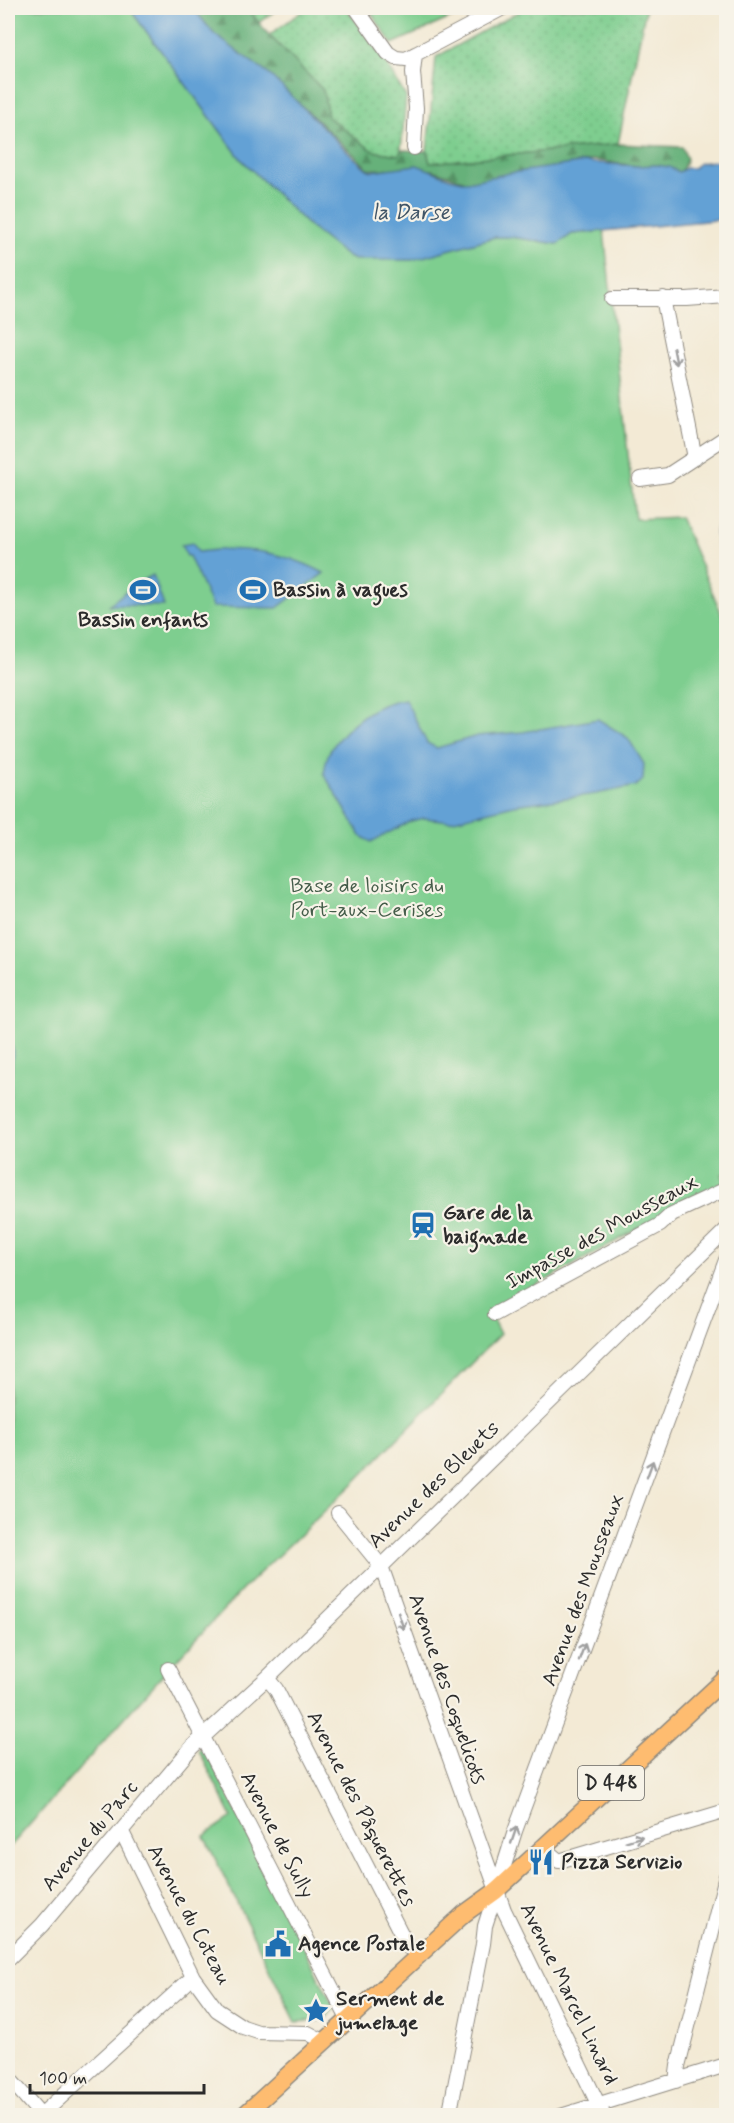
<svg xmlns="http://www.w3.org/2000/svg" width="734" height="2123" viewBox="0 0 734 2123" font-family="Mynerve,sans-serif">
<defs>
<pattern id="grass-dots" width="8" height="8" patternUnits="userSpaceOnUse" patternTransform="scale(1.5)"><rect width="8" height="8" fill="#7ece8f"/><path d="M2 2h.1M6 6h.1" fill="none" stroke="#6db17c" stroke-width="1.8" stroke-linecap="round"/></pattern>
<pattern id="forest-firs" width="22" height="20" patternUnits="userSpaceOnUse" patternTransform="scale(1.5)"><rect width="22" height="20" fill="#66b17a"/><path d="M5 1l3.5 6h-7zM16 11l3.5 6h-7z" fill="#549064"/></pattern>
</defs>
<rect width="100%" height="100%" fill="#f7f3e8"/>
<filter id="ink" filterUnits="userSpaceOnUse"><feTurbulence type="fractalNoise" baseFrequency=".0167" numOctaves="2"/><feDisplacementMap in="SourceGraphic" scale="12" xChannelSelector="R" yChannelSelector="G"/><feConvolveMatrix kernelMatrix="1 2 1 2 8 2 1 2 1" color-interpolation-filters="sRGB"/></filter>
<filter id="wash" filterUnits="userSpaceOnUse"><feTurbulence type="fractalNoise" baseFrequency=".008" numOctaves="4" result="noise"/><feDisplacementMap in="SourceGraphic" scale="24" xChannelSelector="R" yChannelSelector="G"/><feGaussianBlur stdDeviation="1.35" result="paint"/><feColorMatrix in="noise" values="0 0 0 0 0 0 0 0 0 0 0 0 0 0 0 0 0 1.4 0 .05"/><feComposite in="paint" operator="in"/></filter>
<g filter="url(#wash)">
<rect width="100%" height="100%" fill="#f3ead5"/>
<path fill="url(#grass-dots)" stroke="#547c5d" stroke-width="1.5" d="M 247,8 L 279,8 L 258,23 Z
M 307,8 L 346,8 L 383,58 L 406,97 L 401,150 L 399,155 L 373,151 L 328,117 L 323,90 L 269,35 Z
M 525,8 L 646,8 L 618,144 L 430,163 L 427,151 L 436,57 Z"/>
<path fill="url(#forest-firs)" stroke="#486e52" stroke-width="1.5" d="M 193,8 L 247,8 L 269,35 L 323,90 L 328,117 L 373,151 L 399,155 L 401,150 L 427,151 L 430,163 L 618,144 L 682,147 L 687,159 L 681,172 L 594,160 L 469,182 L 432,170 L 369,169 L 267,73 L 214,34 Z"/>
<path fill="#7ece8f" stroke="#547c5d" stroke-width="1.5" d="M 8,8 L 129,8 L 241,159 L 311,228 L 350,258 L 411,260 L 495,237 L 511,237 L 557,244 L 572,234 L 604,231 L 635,519 L 680,517 L 726,624 L 726,1173 L 722,1174 L 726,1186 L 661,1216 L 489,1312 L 500,1334 L 355,1482 L 243,1589 L 168,1669 L 8,1849 Z
M 368,8 L 473,8 L 392,44 Z
M 203,1745 L 334,2008 L 325,2020 L 296,2022 L 204,1836 L 232,1817 L 199,1751 Z"/>
<path fill="#63a1d5" stroke="#476680" stroke-width="1.5" d="M 129,8 L 193,8 L 214,34 L 271,76 L 350,154 L 367,169 L 372,171 L 417,165 L 450,178 L 467,182 L 510,173 L 586,162 L 637,166 L 656,165 L 669,167 L 679,172 L 686,168 L 693,168 L 700,163 L 726,159 L 726,219 L 572,234 L 558,244 L 511,237 L 495,237 L 412,260 L 355,260 L 348,257 L 311,228 L 241,159 Z
M 726,512 L 726,565 C 715,546 710,528 726,512 Z
M 193,543 L 198,552 C 243,545 284,552 324,573 L 277,608 L 212,607 L 189,556 L 187,556 L 181,545 Z
M 153,575 L 164,606 L 109,605 L 133,586 Z
M 405,699 L 427,743 L 437,748 L 477,736 L 523,732 L 598,719 L 628,738 L 644,764 L 643,780 L 636,786 L 596,794 L 514,805 L 450,821 L 424,818 L 411,821 L 371,842 L 361,836 L 324,774 C 325,767 326,758 330,751 C 346,725 375,702 405,699 Z
M 8,1037 L 13,1049 L 10,1096 L 8,1100 Z"/>
</g>
<g filter="url(#ink)">
<g fill="none" stroke-linecap="round" stroke-linejoin="round">
<g stroke="#8f8a80" stroke-width="16">
<path id="minor" d="M 356,8 L 388,53 L 396,58 L 406,59 L 503,8
M 414,148 L 416,108 L 413,72 L 415,54
M 663,298 L 695,458
M 612,299 L 687,299 L 726,296
M 640,479 L 668,475 L 726,437
M 495,1314 L 660,1225 L 672,1214 L 724,1190 L 726,1197
M 338,1513 L 381,1566 L 504,1910 L 604,2116
M 168,1669 L 349,2021
M 267,1678 L 276,1689 L 408,1947 L 421,1955
M 122,1832 L 193,1977 L 217,2010 L 243,2027 L 258,2032 L 308,2033 L 325,2042
M 542,1847 L 559,1861 L 726,1811
M 8,1959 L 42,1925 L 192,1747 L 267,1678 L 726,1230
M 8,2077 L 42,2116
M 676,2081 L 678,2066 L 726,1876
M 40,2116 L 193,1977
M 449,2116 L 483,1944 L 485,1926 L 515,1831 L 726,1260
M 561,2116 L 726,2065"/>
</g>
<g stroke="#8f8a80" stroke-width="19">
<path id="major" d="M 243,2116 L 464,1914 L 496,1891 L 726,1678"/>
</g>
<use href="#minor" stroke="#fff" stroke-width="14"/>
<use href="#major" stroke="#febc70" stroke-width="16"/>
</g>
<defs><path id="oneway-shaft" d="M-6 0H5M1.5-3L5.5 0L1.5 3" fill="none" stroke-width="1.6" stroke-linecap="round" stroke-linejoin="round" transform="scale(1.5)"/></defs>
<g stroke="#a0a0a0">
<use href="#oneway-shaft" transform="translate(675 356) rotate(79)"/>
<use href="#oneway-shaft" transform="translate(650 1469) rotate(-70)"/>
<use href="#oneway-shaft" transform="translate(401 1621) rotate(71)"/>
<use href="#oneway-shaft" transform="translate(582 1652) rotate(-70)"/>
<use href="#oneway-shaft" transform="translate(514 1835) rotate(-71)"/>
<use href="#oneway-shaft" transform="translate(634 1839) rotate(-17)"/>
</g>
</g>
<defs>
<g id="stadium-bare" transform="scale(2.07)"><path d="M0-5a6.5 5 0 1 0 0 10a6.5 5 0 1 0 0-10ZM-3.5-1.8h7v3.6h-7Z" fill="#1f6fb2" stroke="#f7f3e8" stroke-width="2.5" paint-order="stroke"/></g>
<g id="station-bare" transform="scale(2.07)"><path d="M-3-6H3Q5-6 5-4V2Q5 4 3 4L4.5 6H3L1.5 4h-3L-3 6H-4.5L-3 4Q-5 4-5 2V-4Q-5-6-3-6ZM-3.5-4v3h7v-3ZM-3.5 1v1.5H-2V1ZM2 1v1.5H3.5V1Z" fill="#1f6fb2" stroke="#f7f3e8" stroke-width="2.5" paint-order="stroke"/></g>
<g id="restaurant-bare" transform="scale(2.07)"><path d="M-5-6h1v4h1v-4h1v4h1v-4h1v5L-1.5 .5V6h-2V.5L-5-1ZM5-6V6H3V1.5H1.5Q1.5-4 5-6Z" fill="#1f6fb2" stroke="#f7f3e8" stroke-width="2.5" paint-order="stroke"/></g>
<g id="civic-bare" transform="scale(2.07)"><path d="M-.6-6.5H3V-4.5H.6V-3L4-1V1h2V6H-6V1h2V-1L-.6-3ZM-1.2 2.5V6h2.4V2.5Z" fill="#1f6fb2" stroke="#f7f3e8" stroke-width="2.5" paint-order="stroke"/></g>
<g id="sight-bare" transform="scale(2.07)"><path d="M0-6L1.8-2.2L6-1.7L2.9 1.2L3.7 5.4L0 3.3L-3.7 5.4L-2.9 1.2L-6-1.7L-1.8-2.2Z" fill="#1f6fb2" stroke="#f7f3e8" stroke-width="2.5" paint-order="stroke"/></g>
</defs>
<g fill-rule="evenodd">
<use href="#stadium-bare" x="143" y="590"/>
<use href="#stadium-bare" x="253" y="590"/>
<use href="#station-bare" x="423" y="1225"/>
<use href="#restaurant-bare" x="541" y="1862"/>
<use href="#civic-bare" x="278" y="1944"/>
<use href="#sight-bare" x="316" y="2011"/>
</g>
<g text-anchor="middle" dominant-baseline="central" stroke-width="4.5" stroke-linejoin="round" paint-order="stroke">
<rect fill="#f7f3e8" stroke="#686764" stroke-width="1.5" x="578" y="1766" width="66" height="34" rx="4.5"/>
<g font-size="20" font-weight="bold" fill="#2b2b2b">
<text x="611" y="1783">D 448</text>
</g>
<g font-size="21" font-weight="bold" fill="#2b2b2b" stroke="#f7f3e8" text-anchor="start">
<text x="273" y="590">Bassin à vagues</text>
<text x="143" y="620" text-anchor="middle">Bassin enfants</text>
<text x="443" y="1213">Gare de la<tspan x="443" dy="24">baignade</tspan></text>
<text x="561" y="1862">Pizza Servizio</text>
<text x="298" y="1944">Agence Postale</text>
<text x="336" y="1999">Serment de<tspan x="336" dy="24">jumelage</tspan></text>
</g>
<g font-size="21" fill="#445c49" stroke="#f7f3e8">
<text x="367" y="886">Base de loisirs du<tspan x="367" dy="24">Port-aux-Cerises</tspan></text>
</g>
<g font-size="21" fill="#2b2b2b" stroke="#f7f3e8">
<text transform="translate(602 1232) rotate(-29)">Impasse des Mousseaux</text>
<text transform="translate(434 1485) rotate(-44)">Avenue des Bleuets</text>
<text transform="translate(583 1590) rotate(-70)">Avenue des Mousseaux</text>
<text transform="translate(447 1689) rotate(71)">Avenue des Coquelicots</text>
<text transform="translate(361 1809) rotate(63)">Avenue des Pâquerettes</text>
<text transform="translate(277 1835) rotate(63)">Avenue de Sully</text>
<text transform="translate(90 1836) rotate(-50)">Avenue du Parc</text>
<text transform="translate(189 1915) rotate(62)">Avenue du Coteau</text>
<text transform="translate(569 1994) rotate(64)">Avenue Marcel Linard</text>
</g>
<g font-size="22" font-style="italic" fill="#3f5466" stroke="#f7f3e8">
<text x="411" y="213">la Darse</text>
</g>
</g>
<rect width="734" height="2123" fill="none" stroke="#f7f3e8" stroke-width="30"/>
<path d="M30 2084v9h174v-9" fill="none" stroke="#2b2b2b" stroke-width="3"/>
<text x="39" y="2084" font-size="18" fill="#2b2b2b" stroke="#f7f3e8" stroke-width="4.5" paint-order="stroke">100 m</text>
</svg>
